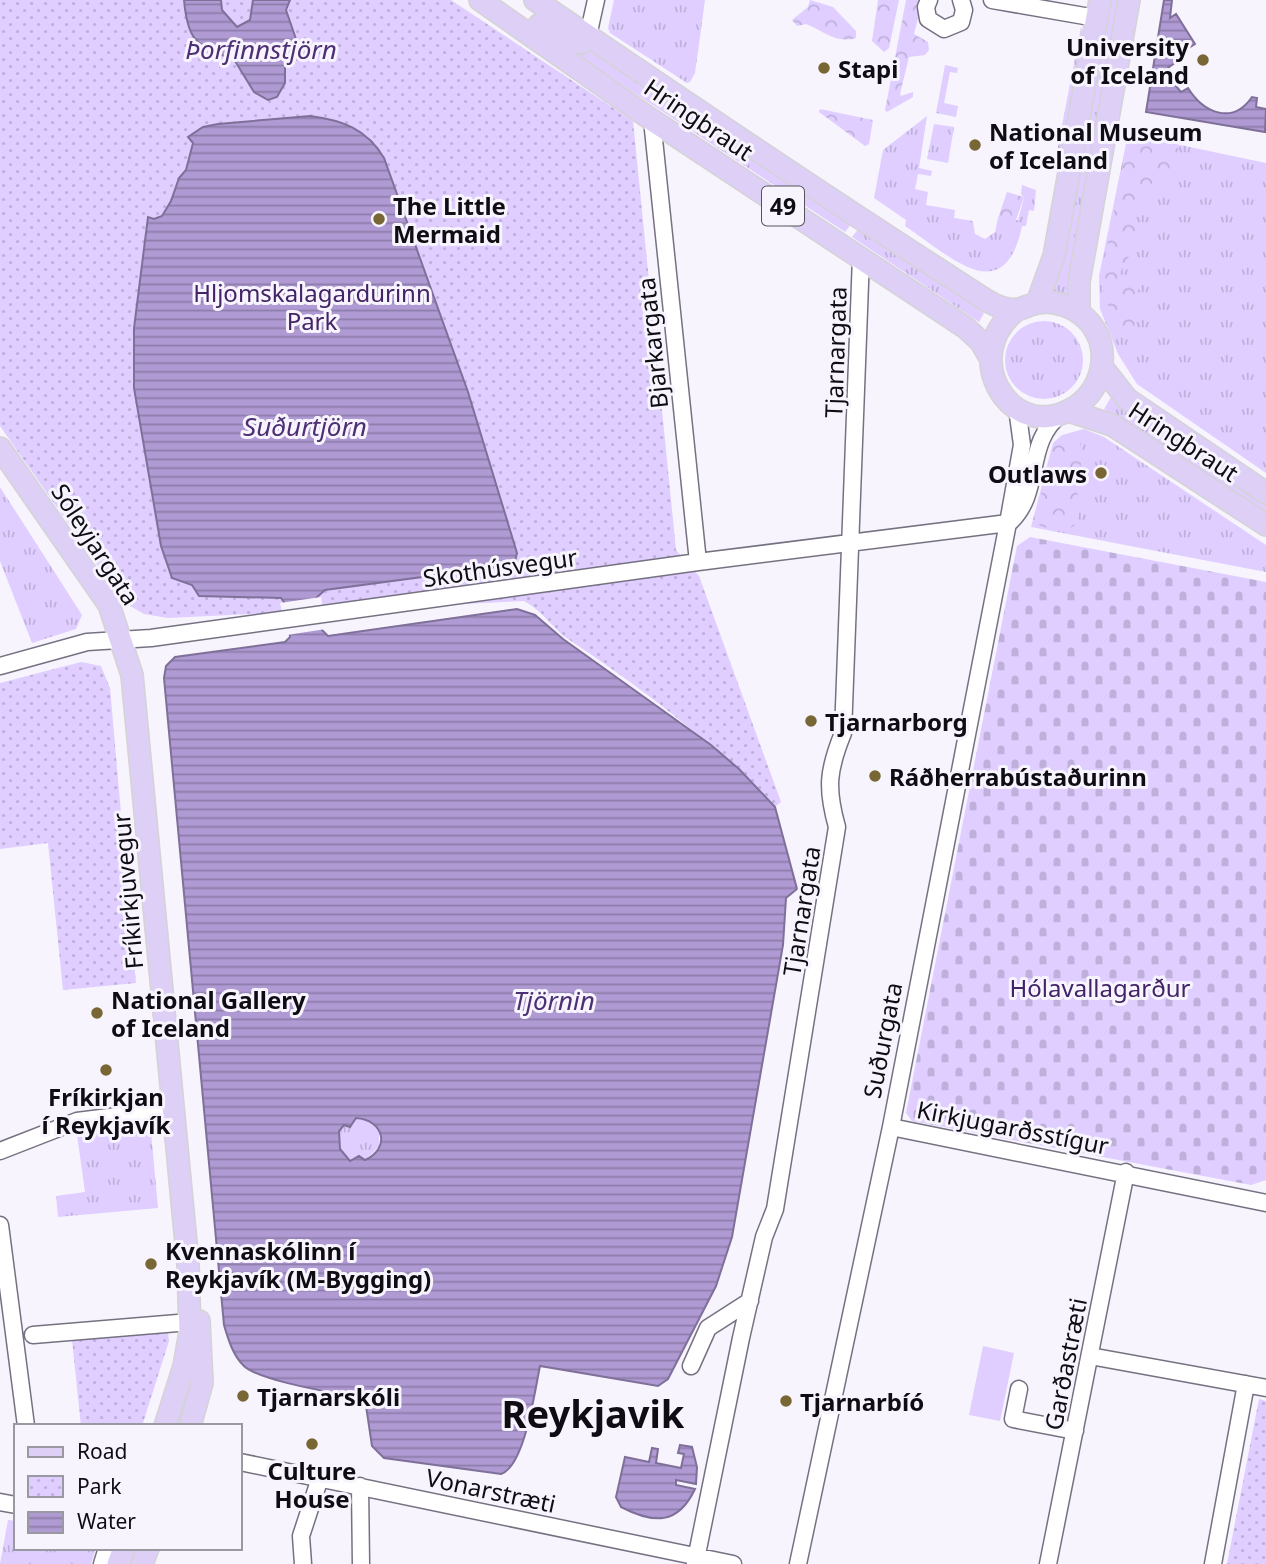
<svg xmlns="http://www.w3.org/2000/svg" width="1266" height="1564" viewBox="0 0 1266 1564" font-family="'Noto Sans',sans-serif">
<defs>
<pattern id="grass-tufts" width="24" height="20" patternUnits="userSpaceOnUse" patternTransform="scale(1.75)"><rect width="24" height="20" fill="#dfceff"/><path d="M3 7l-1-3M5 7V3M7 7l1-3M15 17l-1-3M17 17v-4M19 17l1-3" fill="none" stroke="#beb0da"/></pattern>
<pattern id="forest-crowns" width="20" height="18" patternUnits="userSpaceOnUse" patternTransform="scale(1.75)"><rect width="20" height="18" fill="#dfceff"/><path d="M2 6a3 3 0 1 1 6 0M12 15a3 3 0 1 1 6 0" fill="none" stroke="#beb0da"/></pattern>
<pattern id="cemetery-stones" width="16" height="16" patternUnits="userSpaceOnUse" patternTransform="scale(1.75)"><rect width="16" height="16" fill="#dfceff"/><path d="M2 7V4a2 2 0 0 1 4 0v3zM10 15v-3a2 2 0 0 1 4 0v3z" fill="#beb0da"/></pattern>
<pattern id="park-dots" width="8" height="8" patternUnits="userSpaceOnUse" patternTransform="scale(1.75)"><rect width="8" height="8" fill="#dfceff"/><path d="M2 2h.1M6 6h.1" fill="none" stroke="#beb0da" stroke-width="1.8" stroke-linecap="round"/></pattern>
<pattern id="water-rules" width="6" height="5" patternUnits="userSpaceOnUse" patternTransform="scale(1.75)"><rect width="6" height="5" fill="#af9ad3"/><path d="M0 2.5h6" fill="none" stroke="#8d7caa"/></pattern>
</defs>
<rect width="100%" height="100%" fill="#f7f4fe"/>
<path fill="url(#grass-tufts)" d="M 614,0 L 705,0 L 695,73 L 690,82 L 687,83 L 610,33 L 608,28 Z
M 1111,0 L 1120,0 L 1070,282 L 1067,295 L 1052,292 L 1065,250 Z
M 1081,27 L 1085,38 L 1063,153 L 1053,172 Z
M 586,49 L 852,223 L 845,232 L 574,53 Z
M 945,65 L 958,68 L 957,73 L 950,72 L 944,103 L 958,106 L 956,117 L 936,113 Z
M 927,116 L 919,168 L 932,171 L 931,176 L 918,174 L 915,189 L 928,192 L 926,205 L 955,210 L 954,218 L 973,221 L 975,234 L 985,239 L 995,232 L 998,218 L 1002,222 L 1018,220 L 1024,198 L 1021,194 L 1022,185 L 1036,190 L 1034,211 L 1029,210 L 1026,226 L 1022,226 C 1004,312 949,255 905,226 L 906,220 L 874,198 L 883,150 Z
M 934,124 L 954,127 L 948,163 L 927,159 Z
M 1128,134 L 1266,163 L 1266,473 L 1137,384 L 1118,354 L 1100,309 L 1099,276 Z
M 859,228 L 984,313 L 979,322 L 852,237 Z
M1005 360a39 39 0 1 1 78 0a39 39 0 1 1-78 0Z
M 1111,397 L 1266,504 L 1266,514 L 1104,409 Z
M 1084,429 L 1104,437 L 1266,545 L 1266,572 L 1031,527 L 1053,443 L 1062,435 Z
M 0,487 L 82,615 L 76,629 L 32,643 L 0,561 Z
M 352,1119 L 366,1119 L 379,1128 L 379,1147 L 365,1160 L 356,1157 L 350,1161 L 340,1149 L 339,1131 L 345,1125 L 350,1126 Z
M 145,1126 L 151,1132 L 158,1208 L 58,1217 L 56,1196 L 85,1192 L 77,1135 Z
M 8,1520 L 16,1521 L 16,1548 L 96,1548 L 91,1564 L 0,1564 Z"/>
<path fill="url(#forest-crowns)" d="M 810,0 L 833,7 L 856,31 L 856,38 C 836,44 824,31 806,24 L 797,26 L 792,20 L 808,7 Z
M 878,0 L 899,0 L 889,48 L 884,52 L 872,41 Z
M 906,0 L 923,0 L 914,34 L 928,42 L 929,50 L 925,55 L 909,57 L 900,94 L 901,96 L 913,92 L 913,97 L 887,112 L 885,110 Z
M 820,109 L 873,120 L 869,144 L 865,146 L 819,112 Z
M 1138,137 L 1170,144 L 1179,149 C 1184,179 1167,190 1140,190 C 1129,205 1133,220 1139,237 L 1119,275 L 1124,284 L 1136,276 L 1141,285 L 1134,298 L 1135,328 L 1127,334 L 1122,333 L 1105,299 L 1102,272 L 1127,146 L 1129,142 Z
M 1007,192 L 1024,197 L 1015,223 L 1001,222 L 998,218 Z
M 1070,436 L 1079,441 L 1083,453 L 1077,486 L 1079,517 L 1074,526 L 1063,532 L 1040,526 L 1035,519 L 1054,443 Z"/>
<path fill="url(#cemetery-stones)" d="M 1030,537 L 1266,582 L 1266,1180 L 1251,1185 L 912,1121 L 906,1113 L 1017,546 Z"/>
<path fill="url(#park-dots)" d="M 0,0 L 451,0 L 633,121 L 676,550 L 699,576 L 781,802 L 775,807 C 713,742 643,689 568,639 C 551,627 545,613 524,601 L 168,618 L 144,614 L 123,602 L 0,426 Z
M 81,662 L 101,666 L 110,688 L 136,983 L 63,990 L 48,843 L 0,849 L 0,683 Z
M 168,1332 L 169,1341 L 142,1426 L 81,1426 L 72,1340 Z
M 1259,1399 L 1266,1401 L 1266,1564 L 1227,1564 Z"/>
<path fill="#dfceff" d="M 983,1346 L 1014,1353 L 1000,1421 L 969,1415 Z"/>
<path fill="url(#water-rules)" stroke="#7f7099" stroke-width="2" fill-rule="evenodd" d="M 184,0 L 221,0 L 222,10 L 237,27 L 250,20 L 253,0 L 290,0 L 286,10 L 297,42 L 296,50 L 285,63 L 285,83 L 277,97 L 268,100 L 254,92 L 235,61 C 198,44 188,45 184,0 Z
M 1164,0 L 1172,0 L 1170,18 L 1176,14 L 1195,44 L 1175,57 L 1176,62 L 1165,70 L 1171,79 L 1175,77 L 1179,81 L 1175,85 L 1181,92 L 1188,88 C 1203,112 1232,126 1252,97 L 1257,98 L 1256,107 L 1266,109 L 1265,132 L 1146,112 Z
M 310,116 C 342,120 367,129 384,158 L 468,392 L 517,553 L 515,561 L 505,566 L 325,590 L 316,598 L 322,630 L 328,636 L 517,609 L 535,615 L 563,639 L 711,745 L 739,769 L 775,807 L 797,889 L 786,898 L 783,945 L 732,1237 L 716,1286 L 668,1379 L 658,1386 L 540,1366 C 535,1389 525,1466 501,1474 L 384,1458 L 372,1446 L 365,1399 C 341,1394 257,1381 243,1365 C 233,1355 228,1339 224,1325 L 164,678 L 166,666 L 175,657 L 285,642 L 290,637 L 286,605 L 281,598 L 199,596 L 192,585 L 172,578 L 161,546 L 134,388 L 134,328 L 148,217 L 154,219 L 162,216 L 171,201 L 179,178 L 186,170 L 193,143 L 188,137 L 203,127 L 218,124 ZM 356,1118 C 384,1120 391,1148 365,1160 L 359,1156 L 350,1161 L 340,1149 L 339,1131 L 344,1125 L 350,1127 Z
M 680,1445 L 692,1447 L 697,1467 L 696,1484 L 676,1480 L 676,1485 L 695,1489 C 678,1525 654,1524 621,1507 L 616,1497 L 625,1457 L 649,1462 L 652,1448 L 658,1449 L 656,1463 L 681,1468 L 684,1454 L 678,1453 Z"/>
<path fill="#f7f4fe" d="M 321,597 L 326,629 L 287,635 L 280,603 Z"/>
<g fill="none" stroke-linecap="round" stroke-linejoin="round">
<g stroke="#767181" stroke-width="19">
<path id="minor" d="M 929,0 L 926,7 L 928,19 L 944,29 L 961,22 L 964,10 L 961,0
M 992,0 L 1096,18
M 588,36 L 596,0
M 652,120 L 698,562
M 1010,522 C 1043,491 1023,443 1062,413
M 0,666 L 87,642 L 151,638 L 698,562 L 1008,523
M 891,1127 L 1266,1203
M 0,1151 L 77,1121 L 173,1109
M 0,1225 L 26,1426
M 33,1335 L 190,1322
M 1090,1356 L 1266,1388
M 691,1366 L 708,1328 L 750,1301
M 1019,1389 L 1013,1419 L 1075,1431
M 240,1462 L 733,1564
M 360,1486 L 361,1564
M 0,1502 L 16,1505
M 102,1564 L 107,1548
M 303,1564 L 301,1536 L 320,1478
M 695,1564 L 741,1338 L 764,1237 L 775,1209 L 837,827 C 826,788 828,770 843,733 L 861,257
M 798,1564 L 891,1127 L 1008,523 L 1022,445 L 1017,408
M 1048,1564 L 1126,1172
M 1213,1564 L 1246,1384"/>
</g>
<g stroke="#d4d3d5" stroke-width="24">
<path id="major" d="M 480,0 L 652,120 L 966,328 L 981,342 L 989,356
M 535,0 C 678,97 821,194 966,287 C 981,297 1000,312 1019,309 C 1024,308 1029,305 1034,304 C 1054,298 1078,308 1091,324 C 1113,353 1101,394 1070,410 C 1008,442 958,353 1018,309
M 539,25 L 564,40 L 581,43 L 588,36
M 1037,303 L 1054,256 L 1100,0
M 1079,313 L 1079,282 L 1129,0
M 1102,367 L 1127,399 L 1266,493
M 1069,411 L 1112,425 L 1266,525
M 0,448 L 109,605 L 132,675 L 188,1264 L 190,1332 L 184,1366 L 165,1426
M 190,1426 L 202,1383 L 199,1321
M 118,1564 L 124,1548
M 142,1564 L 148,1548"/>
</g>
<use href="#minor" stroke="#fff" stroke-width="16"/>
<use href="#major" stroke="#ddcff6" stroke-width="21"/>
</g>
<g fill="#786735" stroke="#f7f4fe" stroke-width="2.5">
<circle cx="1203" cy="60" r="7"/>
<circle cx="824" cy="68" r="7"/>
<circle cx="975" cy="145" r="7"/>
<circle cx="379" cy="219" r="7"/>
<circle cx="1101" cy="473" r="7"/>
<circle cx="811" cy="721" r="7"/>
<circle cx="875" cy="776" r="7"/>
<circle cx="97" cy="1013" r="7"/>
<circle cx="106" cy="1070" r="7"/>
<circle cx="151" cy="1264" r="7"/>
<circle cx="243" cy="1396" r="7"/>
<circle cx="786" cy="1401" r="7"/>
<circle cx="312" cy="1444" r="7"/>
</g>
<g text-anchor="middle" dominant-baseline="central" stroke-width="6" stroke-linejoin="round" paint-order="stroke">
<rect fill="#f7f4fe" stroke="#55525a" stroke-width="2" x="762" y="186.5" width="42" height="39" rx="5"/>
<g font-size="23" font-weight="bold" fill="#0f0d13">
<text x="783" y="206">49</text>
</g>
<g font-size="24" font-weight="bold" fill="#0f0d13" stroke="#f7f4fe" text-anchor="start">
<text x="1189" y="46" text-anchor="end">University<tspan x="1189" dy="28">of Iceland</tspan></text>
<text x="838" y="68">Stapi</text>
<text x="989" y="131">National Museum<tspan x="989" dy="28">of Iceland</tspan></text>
<text x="393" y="205">The Little<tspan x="393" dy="28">Mermaid</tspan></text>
<text x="1087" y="473" text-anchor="end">Outlaws</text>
<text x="825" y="721">Tjarnarborg</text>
<text x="889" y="776">Ráðherrabústaðurinn</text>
<text x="111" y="999">National Gallery<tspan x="111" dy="28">of Iceland</tspan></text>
<text x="106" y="1096" text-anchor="middle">Fríkirkjan<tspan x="106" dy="28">í Reykjavík</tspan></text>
<text x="165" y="1250">Kvennaskólinn í<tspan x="165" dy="28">Reykjavík (M-Bygging)</tspan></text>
<text x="257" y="1396">Tjarnarskóli</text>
<text x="800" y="1401">Tjarnarbíó</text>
<text x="312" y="1470" text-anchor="middle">Culture<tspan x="312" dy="28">House</tspan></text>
</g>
<g font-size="24" fill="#0f0d13" stroke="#f7f4fe">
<text transform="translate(699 119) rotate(34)">Hringbraut</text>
<text transform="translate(652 343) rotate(-96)">Bjarkargata</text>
<text transform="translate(835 352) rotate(-88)">Tjarnargata</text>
<text transform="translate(1184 441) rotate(33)">Hringbraut</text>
<text transform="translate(96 544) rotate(57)">Sóleyjargata</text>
<text transform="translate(500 567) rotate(-8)">Skothúsvegur</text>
<text transform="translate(127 891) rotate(-95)">Fríkirkjuvegur</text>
<text transform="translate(801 911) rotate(-81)">Tjarnargata</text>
<text transform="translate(882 1040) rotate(-79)">Suðurgata</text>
<text transform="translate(1013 1127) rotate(11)">Kirkjugarðsstígur</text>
<text transform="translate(1065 1364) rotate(-79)">Garðastræti</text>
<text transform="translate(491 1490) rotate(12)">Vonarstræti</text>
</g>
<g font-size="24" fill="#412366" stroke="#f7f4fe">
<text x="312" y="292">Hljomskalagardurinn<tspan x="312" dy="28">Park</tspan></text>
<text x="1100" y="987">Hólavallagarður</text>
</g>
<g font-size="26" font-style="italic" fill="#4d3074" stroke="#f7f4fe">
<text x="261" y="49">Þorfinnstjörn</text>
<text x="305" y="426">Suðurtjörn</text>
<text x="554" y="1000">Tjörnin</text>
</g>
<g font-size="38" font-weight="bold" fill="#0f0d13" stroke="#f7f4fe">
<text x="593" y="1413">Reykjavik</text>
</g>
</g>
<rect x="14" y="1424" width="228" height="126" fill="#f7f4fe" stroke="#9a98a0" stroke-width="2"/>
<rect x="28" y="1447" width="35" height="10" fill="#ddcff6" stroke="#9a98a0" stroke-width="2"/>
<text x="77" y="1459" font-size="21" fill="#0f0d13">Road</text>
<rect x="28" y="1476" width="35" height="21" fill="url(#park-dots)" stroke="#9a98a0" stroke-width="2"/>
<text x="77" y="1494" font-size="21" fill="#0f0d13">Park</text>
<rect x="28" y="1512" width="35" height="21" fill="url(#water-rules)" stroke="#9a98a0" stroke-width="2"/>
<text x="77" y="1529" font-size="21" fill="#0f0d13">Water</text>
</svg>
